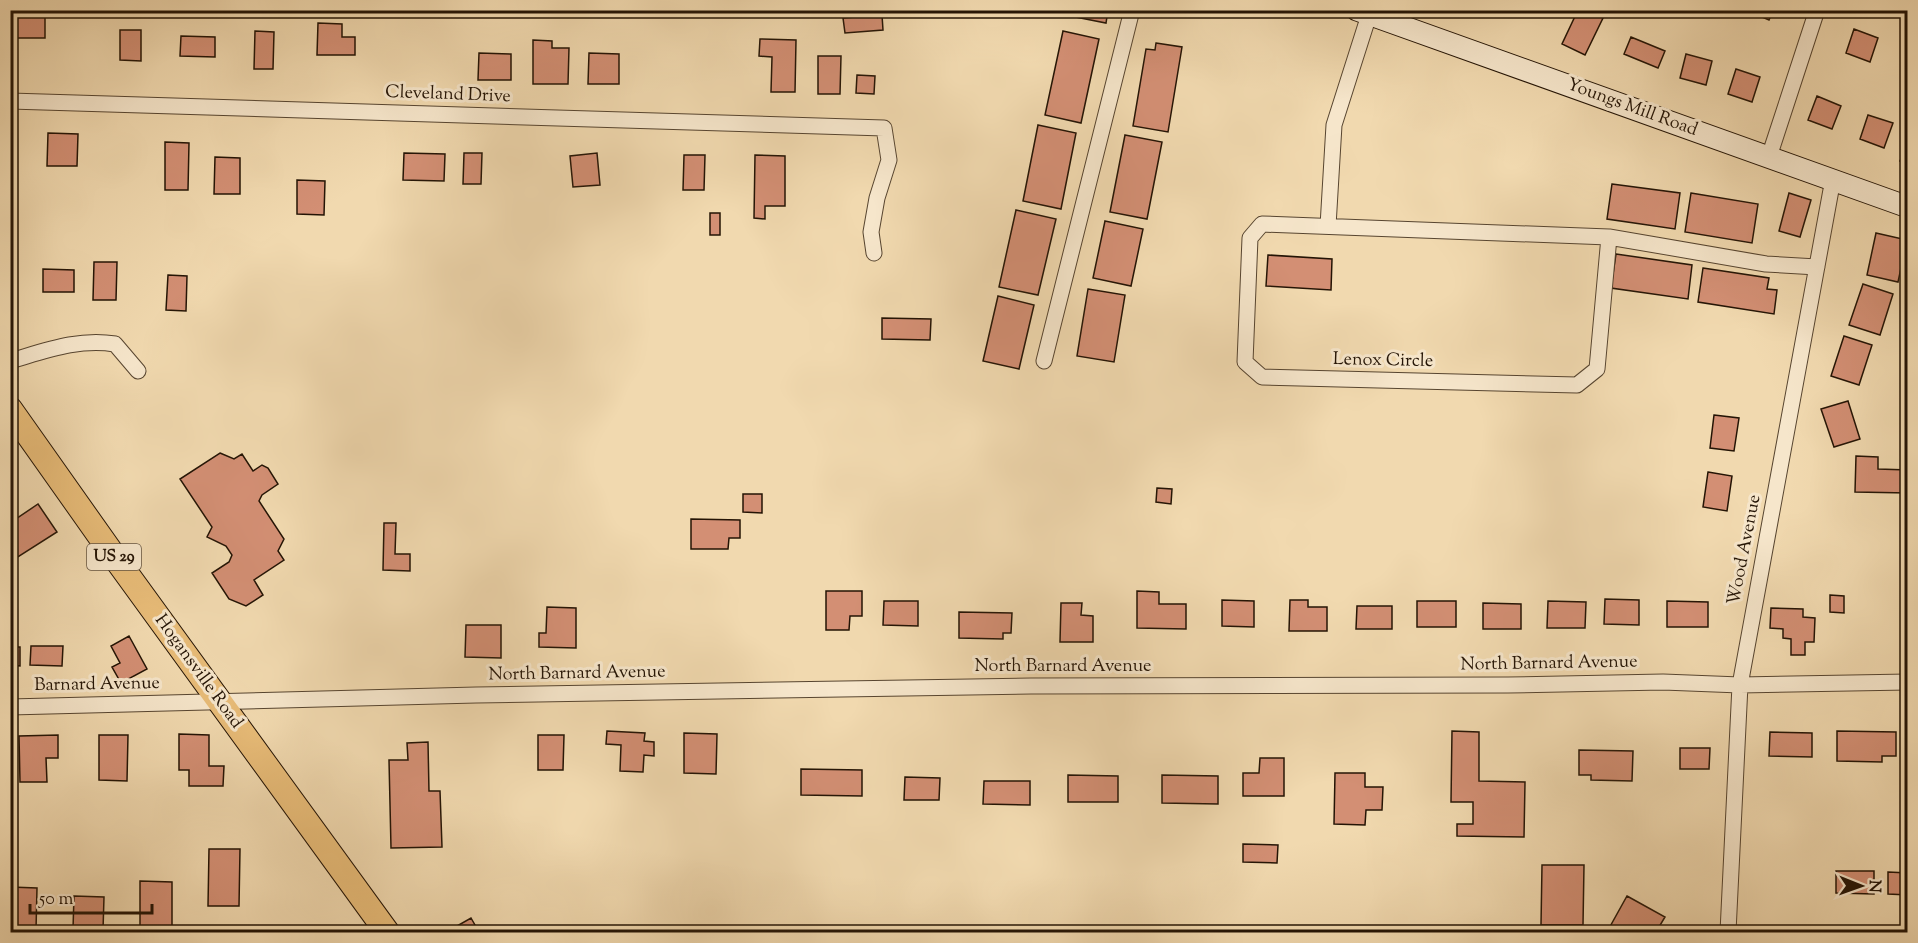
<svg xmlns="http://www.w3.org/2000/svg" width="1918" height="943" viewBox="0 0 1918 943" font-family="'Sorts Mill Goudy',serif">
<rect width="100%" height="100%" fill="#f1d9af"/>
<filter id="stains"><feTurbulence type="fractalNoise" baseFrequency=".00333" numOctaves="4"/><feColorMatrix values="0 0 0 0 .2 0 0 0 0 .09 0 0 0 0 .02 0 0 0 .5 -.17"/></filter>
<radialGradient id="worn" r=".72"><stop offset=".6" stop-color="#630" stop-opacity="0"/><stop offset="1" stop-color="#630" stop-opacity=".3"/></radialGradient>
<path fill="#d38f74" stroke="#241405" stroke-width="1.5" d="M 16,10 L 45,10 L 45,38 L 15,38 Z
M 1071,10 L 1108,10 L 1106,23 L 1070,16 Z
M 1578,10 L 1587,10 L 1603,18 L 1585,55 L 1562,44 Z
M 1746,10 L 1773,10 L 1769,20 Z
M 1866,10 L 1885,10 L 1883,17 Z
M 882,15 L 883,30 L 845,33 L 843,18 Z
M 318,23 L 342,24 L 342,37 L 355,37 L 355,55 L 317,55 Z
M 1854,29 L 1878,38 L 1870,62 L 1846,53 Z
M 120,30 L 141,30 L 141,61 L 120,60 Z
M 255,31 L 274,32 L 273,69 L 254,69 Z
M 1063,31 L 1099,39 L 1081,123 L 1045,115 Z
M 181,36 L 215,37 L 215,57 L 180,56 Z
M 1631,37 L 1665,51 L 1658,68 L 1624,54 Z
M 760,39 L 796,40 L 795,92 L 771,92 L 772,57 L 759,56 Z
M 533,40 L 552,41 L 552,48 L 569,48 L 568,84 L 533,84 Z
M 1156,43 L 1182,47 L 1168,132 L 1133,126 L 1146,49 L 1155,50 Z
M 479,53 L 511,54 L 511,80 L 478,80 Z
M 589,53 L 619,54 L 619,84 L 588,84 Z
M 1686,54 L 1712,61 L 1706,85 L 1680,78 Z
M 818,56 L 841,56 L 840,94 L 818,94 Z
M 1736,69 L 1760,77 L 1752,102 L 1728,94 Z
M 857,75 L 875,76 L 874,94 L 856,93 Z
M 1817,96 L 1841,106 L 1832,129 L 1808,120 Z
M 1868,115 L 1893,123 L 1884,148 L 1860,139 Z
M 1038,125 L 1076,133 L 1061,209 L 1023,201 Z
M 48,133 L 78,134 L 77,166 L 47,166 Z
M 1125,135 L 1162,142 L 1147,219 L 1110,212 Z
M 165,142 L 189,143 L 188,190 L 165,190 Z
M 1908,142 L 1908,163 L 1900,161 Z
M 404,153 L 445,154 L 444,181 L 403,180 Z
M 464,153 L 482,153 L 481,184 L 463,184 Z
M 597,153 L 600,185 L 573,187 L 570,156 Z
M 684,155 L 705,155 L 704,190 L 683,190 Z
M 755,155 L 785,156 L 785,206 L 765,206 L 765,219 L 754,218 Z
M 215,157 L 240,158 L 240,194 L 214,194 Z
M 297,180 L 325,181 L 324,215 L 297,214 Z
M 1612,184 L 1680,193 L 1675,229 L 1607,219 Z
M 1691,193 L 1758,204 L 1752,243 L 1685,232 Z
M 1789,193 L 1811,200 L 1800,237 L 1779,231 Z
M 1016,210 L 1056,219 L 1038,295 L 999,287 Z
M 710,213 L 720,213 L 720,235 L 710,235 Z
M 1105,221 L 1143,229 L 1131,286 L 1093,278 Z
M 1876,233 L 1907,240 L 1898,282 L 1867,275 Z
M 1616,254 L 1692,265 L 1688,299 L 1611,288 Z
M 1268,255 L 1332,259 L 1331,290 L 1266,286 Z
M 94,262 L 117,262 L 116,300 L 93,300 Z
M 1703,268 L 1769,278 L 1767,289 L 1777,290 L 1774,314 L 1698,302 Z
M 43,269 L 74,270 L 74,292 L 43,292 Z
M 168,275 L 187,276 L 186,311 L 166,310 Z
M 1863,284 L 1893,294 L 1880,335 L 1849,325 Z
M 1088,289 L 1125,295 L 1114,362 L 1077,356 Z
M 998,296 L 1034,305 L 1019,369 L 983,361 Z
M 882,318 L 931,319 L 930,340 L 882,339 Z
M 1844,336 L 1872,345 L 1859,385 L 1831,376 Z
M 1848,401 L 1860,439 L 1834,447 L 1821,409 Z
M 1714,415 L 1739,418 L 1734,451 L 1710,448 Z
M 220,453 L 234,459 L 242,454 L 253,471 L 262,465 L 268,468 L 278,484 L 262,495 L 259,501 L 284,539 L 278,551 L 284,560 L 254,580 L 263,595 L 246,606 L 229,599 L 212,573 L 229,562 L 232,555 L 226,546 L 207,537 L 212,527 L 180,479 Z
M 1856,456 L 1878,457 L 1878,469 L 1908,470 L 1908,493 L 1855,492 Z
M 1708,472 L 1732,476 L 1727,511 L 1703,507 Z
M 1157,488 L 1172,489 L 1171,504 L 1156,502 Z
M 743,494 L 762,494 L 762,513 L 743,512 Z
M 38,504 L 57,532 L 10,562 L 10,523 Z
M 691,519 L 740,520 L 740,538 L 729,538 L 728,549 L 691,549 Z
M 384,523 L 396,523 L 395,554 L 410,554 L 410,571 L 383,570 Z
M 826,591 L 862,591 L 862,616 L 850,616 L 849,630 L 826,630 Z
M 1137,591 L 1159,592 L 1159,604 L 1186,604 L 1186,629 L 1137,628 Z
M 1830,595 L 1844,596 L 1844,613 L 1830,612 Z
M 1605,599 L 1639,600 L 1639,625 L 1604,624 Z
M 1222,600 L 1254,601 L 1254,627 L 1222,626 Z
M 1290,600 L 1308,600 L 1308,607 L 1327,607 L 1327,631 L 1289,631 Z
M 884,601 L 918,601 L 918,626 L 883,625 Z
M 1417,601 L 1456,601 L 1456,627 L 1417,627 Z
M 1548,601 L 1586,602 L 1585,628 L 1547,628 Z
M 1667,601 L 1708,602 L 1708,627 L 1667,627 Z
M 1061,603 L 1082,603 L 1081,615 L 1093,616 L 1093,642 L 1060,642 Z
M 1483,603 L 1521,604 L 1521,629 L 1483,629 Z
M 1357,606 L 1392,606 L 1392,629 L 1356,629 Z
M 547,607 L 576,608 L 576,648 L 539,647 L 539,633 L 546,633 Z
M 1771,608 L 1803,609 L 1803,617 L 1815,618 L 1814,642 L 1805,642 L 1805,655 L 1791,655 L 1791,639 L 1783,638 L 1783,629 L 1770,628 Z
M 959,612 L 1012,613 L 1011,633 L 1003,633 L 1003,639 L 959,638 Z
M 466,625 L 501,625 L 501,658 L 465,657 Z
M 129,636 L 147,669 L 121,683 L 112,667 L 120,663 L 111,646 Z
M 31,646 L 63,646 L 62,666 L 30,665 Z
M 10,647 L 20,647 L 20,666 L 10,665 Z
M 607,731 L 645,733 L 644,741 L 654,742 L 654,756 L 644,755 L 643,772 L 620,771 L 621,745 L 606,744 Z
M 1452,731 L 1479,732 L 1479,781 L 1525,782 L 1524,837 L 1457,836 L 1457,824 L 1473,824 L 1473,802 L 1451,802 Z
M 1837,731 L 1896,732 L 1896,756 L 1882,756 L 1882,762 L 1837,761 Z
M 1770,732 L 1812,733 L 1812,757 L 1769,756 Z
M 684,733 L 717,734 L 716,774 L 684,773 Z
M 179,734 L 209,735 L 209,766 L 224,766 L 223,786 L 189,786 L 189,770 L 179,770 Z
M 58,735 L 58,758 L 46,758 L 47,782 L 20,782 L 19,736 Z
M 99,735 L 128,735 L 127,781 L 99,780 Z
M 538,735 L 564,735 L 563,770 L 538,770 Z
M 428,742 L 429,791 L 440,791 L 442,847 L 391,848 L 389,760 L 408,760 L 407,743 Z
M 1680,748 L 1710,748 L 1709,769 L 1680,769 Z
M 1579,750 L 1633,751 L 1632,781 L 1591,780 L 1591,775 L 1579,775 Z
M 1260,758 L 1284,758 L 1284,796 L 1243,796 L 1243,773 L 1259,773 Z
M 801,769 L 862,770 L 862,796 L 801,795 Z
M 1335,773 L 1365,773 L 1365,787 L 1383,787 L 1382,810 L 1366,810 L 1365,825 L 1334,824 Z
M 1068,775 L 1118,776 L 1118,802 L 1068,802 Z
M 1162,775 L 1218,776 L 1218,804 L 1162,803 Z
M 905,777 L 940,778 L 939,800 L 904,800 Z
M 984,781 L 1030,781 L 1030,805 L 983,804 Z
M 1243,844 L 1278,845 L 1277,863 L 1243,862 Z
M 209,849 L 240,849 L 239,906 L 208,906 Z
M 1542,865 L 1584,865 L 1583,925 L 1541,925 Z
M 1836,871 L 1874,871 L 1874,894 L 1836,893 Z
M 1888,872 L 1908,873 L 1908,895 L 1888,894 Z
M 140,881 L 172,882 L 172,930 L 140,930 Z
M 10,887 L 37,888 L 36,930 L 10,930 Z
M 74,896 L 104,897 L 103,930 L 73,929 Z
M 1627,896 L 1665,917 L 1656,932 L 1607,932 Z
M 471,918 L 479,932 L 452,932 L 450,930 Z"/>
<g fill="none" stroke-linecap="round" stroke-linejoin="round">
<g stroke="#574530" stroke-width="17">
<path id="street" d="M 10,101 L 884,128 L 889,160 L 877,198 L 871,232 L 874,253
M 1769,157 L 1817,10
M 1328,226 L 1334,125 L 1369,15
M 1609,237 L 1597,369 L 1577,385 L 1262,377 L 1245,362 L 1250,238 L 1262,224 L 1609,237 L 1766,264 L 1817,267
M 10,361 C 45,351 78,338 115,344 L 138,371
M 1044,361 L 1132,10
M 10,707 L 476,695 L 1031,686 L 1508,685 L 1663,682 L 1740,685 L 1908,682
M 1728,932 L 1740,685 L 1833,179"/>
</g>
<g stroke="#241405" stroke-width="23">
<path id="secondary" d="M 1357,10 L 1908,207"/>
</g>
<g stroke="#241405" stroke-width="26">
<path id="primary" d="M 10,409 L 116,559 L 387,932"/>
</g>
<use href="#street" stroke="#f6e6cb" stroke-width="15"/>
<use href="#secondary" stroke="#f6e6cb" stroke-width="21"/>
<use href="#primary" stroke="#e8bc78" stroke-width="24"/>
</g>
<g text-anchor="middle" dominant-baseline="central" stroke-width="6" stroke-linejoin="round" paint-order="stroke">
<rect fill="#f6e6cb" stroke="#635340" stroke-width="1.5" x="87" y="544" width="54" height="26" rx="4.5"/>
<g font-size="16" font-weight="bold" fill="#241405">
<text x="114" y="557">US 29</text>
</g>
<g font-size="18" fill="#241405" stroke="#f6e6cb">
<text transform="translate(448 95) rotate(2)">Cleveland Drive</text>
<text transform="translate(1632 108) rotate(20)">Youngs Mill Road</text>
<text transform="translate(1383 361) rotate(1)">Lenox Circle</text>
<text transform="translate(1745 550) rotate(-79)">Wood Avenue</text>
<text transform="translate(1549 664) rotate(-1)">North Barnard Avenue</text>
<text x="1063" y="667">North Barnard Avenue</text>
<text transform="translate(198 672) rotate(54)">Hogansville Road</text>
<text transform="translate(577 674) rotate(-1)">North Barnard Avenue</text>
<text transform="translate(97 685) rotate(-1)">Barnard Avenue</text>
</g>
</g>
<rect width="1918" height="943" fill="none" stroke="#f1d9af" stroke-width="36"/>
<rect x="12" y="12" width="1894" height="919" fill="none" stroke="#241405" stroke-width="3"/>
<rect x="18" y="18" width="1882" height="907" fill="none" stroke="#241405" stroke-width="1.5"/>
<g transform="translate(1861 886) rotate(91)" stroke="#f6e6cb" stroke-width="4.5" paint-order="stroke">
<path d="M0-4.5L10 22L0 15L-10 22Z" fill="#241405"/>
<text y="-9" font-size="16" font-weight="bold" text-anchor="middle" fill="#241405">N</text>
</g>
<path d="M30 904v9h122v-9" fill="none" stroke="#241405" stroke-width="3"/>
<text x="39" y="904" font-size="18" fill="#241405" stroke="#f6e6cb" stroke-width="4.5" paint-order="stroke">50 m</text>
<rect width="100%" height="100%" filter="url(#stains)"/>
<rect width="100%" height="100%" fill="url(#worn)"/>
</svg>
